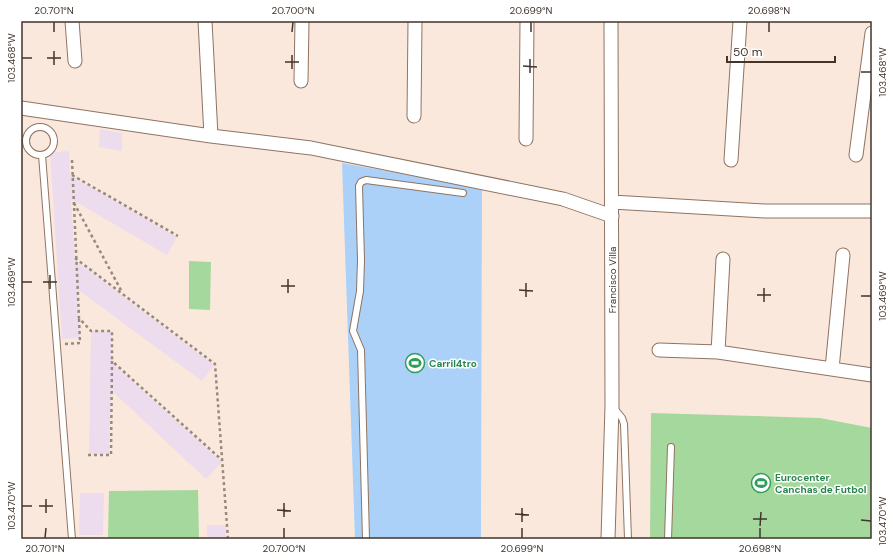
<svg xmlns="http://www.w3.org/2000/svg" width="893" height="560" viewBox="0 0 893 560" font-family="'DM Sans',sans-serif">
<rect width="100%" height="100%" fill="#fbe8dc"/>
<path fill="#eddced" d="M 100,129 L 122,133 L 122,151 L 99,147 Z
M 69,151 L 70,175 L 177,237 L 167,255 L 71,199 L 75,260 L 214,365 L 202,381 L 77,289 L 80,338 L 62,339 L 50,153 Z
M 91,331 L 111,332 L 111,362 L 222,462 L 206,479 L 111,390 L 109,454 L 89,454 Z
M 80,493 L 104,493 L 103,535 L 79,535 Z
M 207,525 L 226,525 L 226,539 L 207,539 Z"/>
<path fill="#a5d89c" d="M 189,261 L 211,262 L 210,310 L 189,309 Z
M 651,413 L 820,418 L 872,428 L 872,539 L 650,539 Z
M 198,490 L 199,539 L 108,539 L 109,491 Z"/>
<path fill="#abd1f9" d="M 342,163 L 482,188 L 481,539 L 355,539 Z"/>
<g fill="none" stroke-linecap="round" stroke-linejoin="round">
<g stroke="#8f7462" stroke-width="8">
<path id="lane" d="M26 141a14 14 0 1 1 28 0a14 14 0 1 1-28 0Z
M 42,155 L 72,539
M 613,407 L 622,418 L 624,424 L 628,539
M 366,539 L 361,350 L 353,331 L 360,291 L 361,260 L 359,186 L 361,182 L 366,180 L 463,193
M 668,539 L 671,447"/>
</g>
<g stroke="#8f7462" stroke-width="15">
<path id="street" d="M 72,21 L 75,61
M 205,21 L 211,136
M 301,81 L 302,21
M 21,108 L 211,136 L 311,148 L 563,199 L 612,216
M 414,116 L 415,21
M 526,139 L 527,21
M 856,155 L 872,33
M 731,160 L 740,21
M 612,202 L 765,211 L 872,211
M 659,350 L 718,352 L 872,375
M 718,352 L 723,259
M 832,369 L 843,255
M 608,539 L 612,406 L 611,21"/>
</g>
<path stroke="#98897f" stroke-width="2.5" stroke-dasharray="3 3" stroke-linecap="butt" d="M 72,160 L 79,318 L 91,331 L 112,331 L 112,361
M 72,175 L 178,236
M 74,203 L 122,292
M 75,258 L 215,364 L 228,539
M 65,344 L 80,343 L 79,318
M 88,455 L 111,455 L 112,361 L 222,460"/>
<use href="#lane" stroke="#fff" stroke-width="6"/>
<use href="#street" stroke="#fff" stroke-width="13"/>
</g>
<path fill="none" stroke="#41352d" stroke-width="1.5" d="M 54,32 L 54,22M 292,32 L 293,22M 531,32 L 531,22M 769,32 L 769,22M 22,58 L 32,58M 47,58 L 61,58M 285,62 L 299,62M 54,65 L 54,51M 523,66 L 537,67M 292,69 L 292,55M 861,72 L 871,72M 530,73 L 530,59M 22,282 L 32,282M 43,282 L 57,282M 281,286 L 295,286M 50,289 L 50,275M 519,290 L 533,291M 288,293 L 288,279M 757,295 L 771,295M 861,296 L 871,296M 526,297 L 526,283M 764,302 L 764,288M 22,506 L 32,506M 39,506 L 53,506M 277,510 L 291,511M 46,513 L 46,499M 515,514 L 529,515M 284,517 L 284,503M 753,519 L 767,519M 861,520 L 871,521M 522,522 L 522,508M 760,526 L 761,512M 45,538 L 46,528M 284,538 L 284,528M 522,538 L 522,528M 760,538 L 760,528"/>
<defs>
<g id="stadium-ring" transform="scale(1)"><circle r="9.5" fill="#fff" stroke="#2e9e5b" stroke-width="1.5"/><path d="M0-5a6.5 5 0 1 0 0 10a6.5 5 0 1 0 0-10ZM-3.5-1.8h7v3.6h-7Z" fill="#2e9e5b"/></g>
</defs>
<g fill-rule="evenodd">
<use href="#stadium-ring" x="415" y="363"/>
<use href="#stadium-ring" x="761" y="483"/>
</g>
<g text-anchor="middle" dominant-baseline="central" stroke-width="3" stroke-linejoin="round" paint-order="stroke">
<g font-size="10" fill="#41352d" stroke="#fff">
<text transform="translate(612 280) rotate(-90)">Francisco Villa</text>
</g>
<g font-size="10" font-weight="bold" fill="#27864d" stroke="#fff" text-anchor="start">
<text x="429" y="363">Carril4tro</text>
<text x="775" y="477">Eurocenter<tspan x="775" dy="12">Canchas de Futbol</tspan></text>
</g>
</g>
<rect width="893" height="560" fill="none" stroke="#ffffff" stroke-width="44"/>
<path d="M727 56v6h108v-6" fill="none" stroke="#41352d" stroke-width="2"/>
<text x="733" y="56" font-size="12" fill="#41352d" stroke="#ffffff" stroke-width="3" paint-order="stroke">50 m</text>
<rect x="22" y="22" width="849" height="516" fill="none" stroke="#41352d" stroke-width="1.5"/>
<g font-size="10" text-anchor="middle" fill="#41352d">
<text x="54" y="14">20.701°N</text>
<text x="293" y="14">20.700°N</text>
<text x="531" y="14">20.699°N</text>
<text x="769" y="14">20.698°N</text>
<text transform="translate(11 58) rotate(-90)" y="4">103.468°W</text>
<text transform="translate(882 72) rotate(-90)" y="4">103.468°W</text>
<text transform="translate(11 282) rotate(-90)" y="4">103.469°W</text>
<text transform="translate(882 296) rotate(-90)" y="4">103.469°W</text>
<text transform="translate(11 506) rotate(-90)" y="4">103.470°W</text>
<text transform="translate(882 521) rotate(-90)" y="4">103.470°W</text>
<text x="45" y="552">20.701°N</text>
<text x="284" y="552">20.700°N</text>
<text x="522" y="552">20.699°N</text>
<text x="760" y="552">20.698°N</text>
</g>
</svg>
